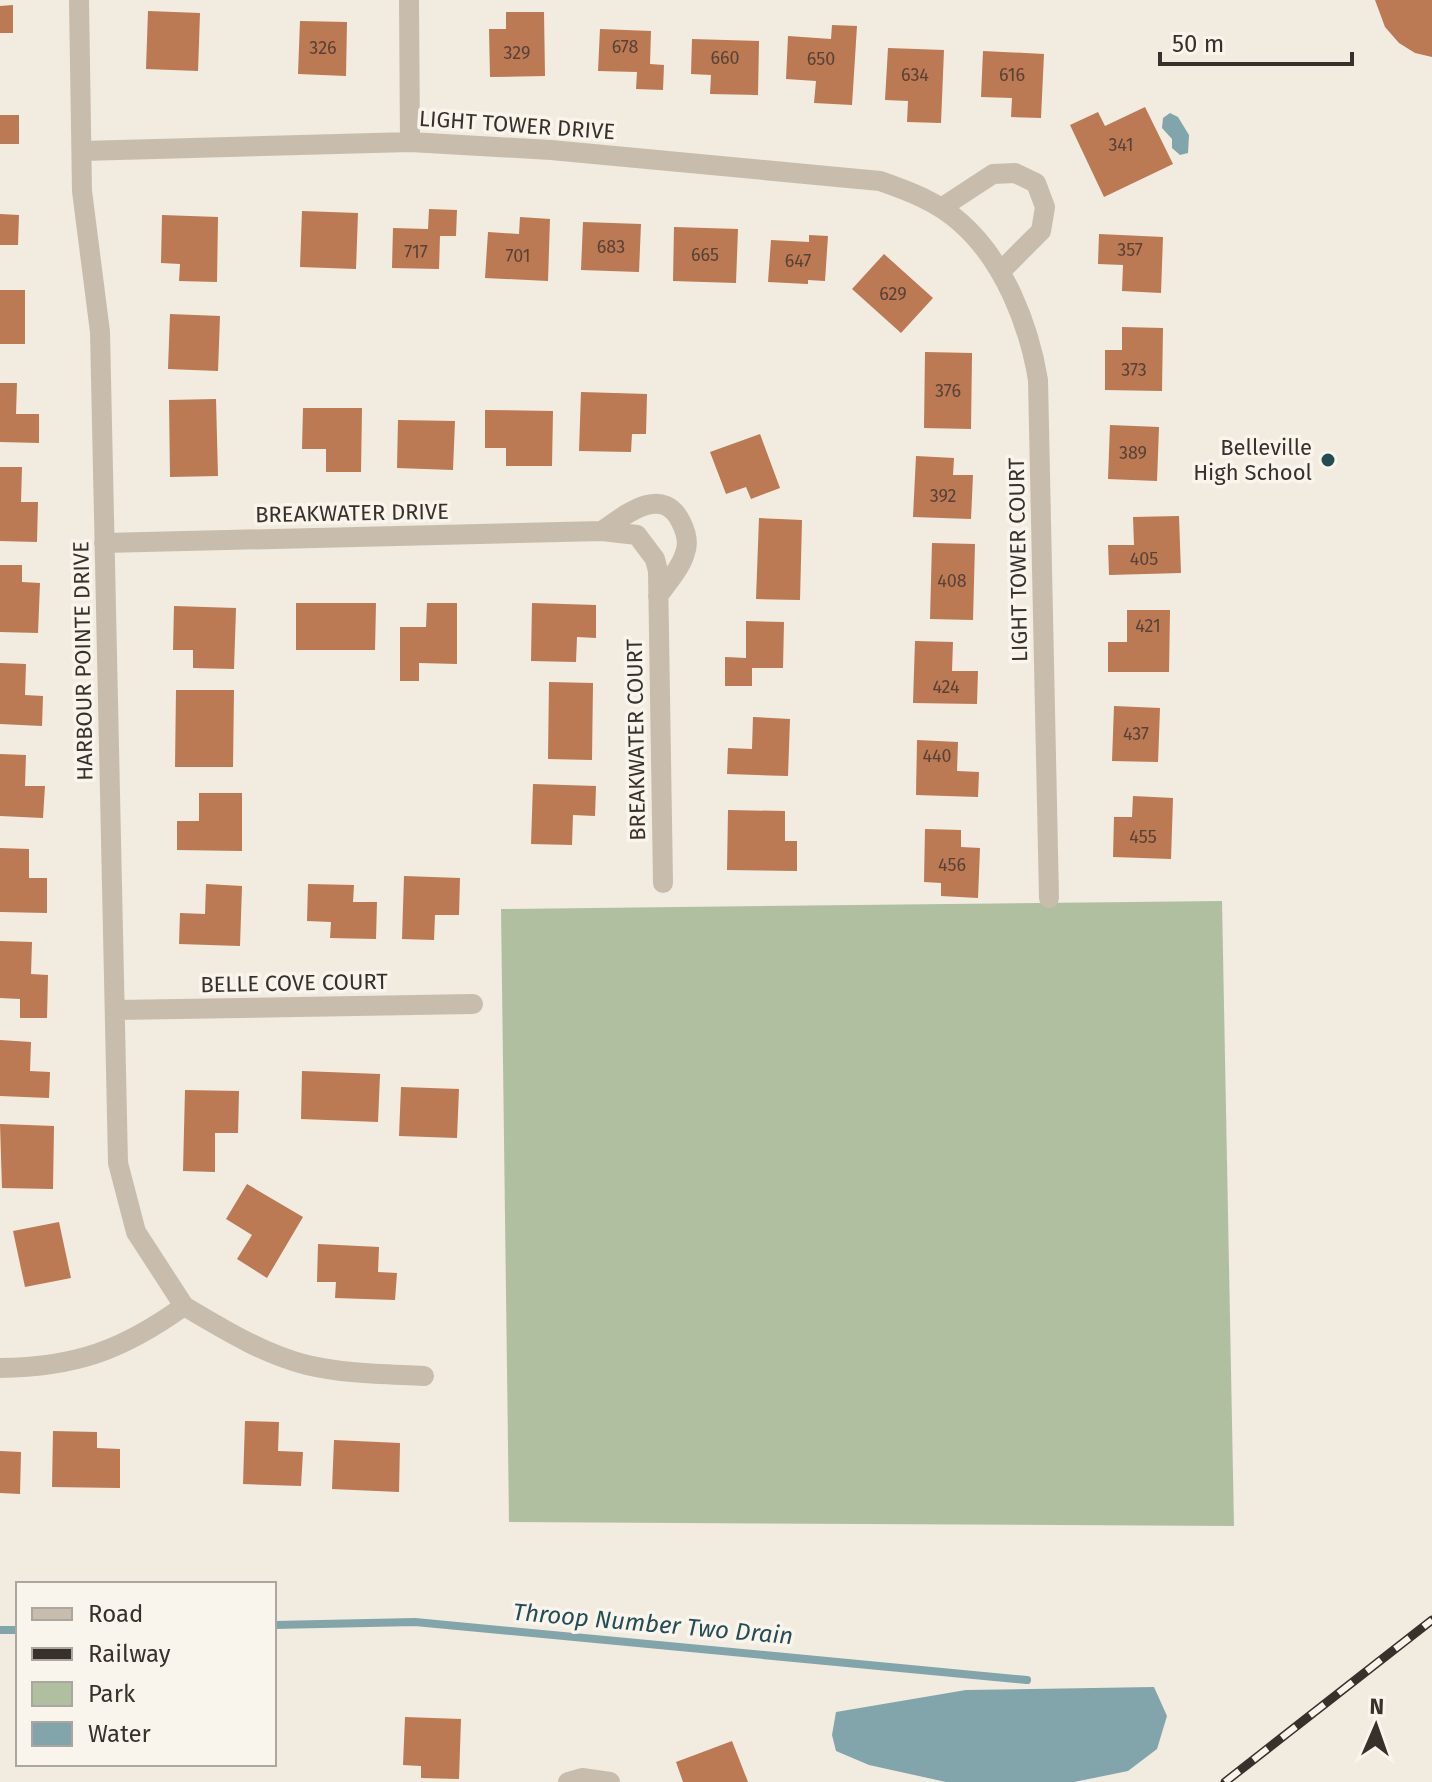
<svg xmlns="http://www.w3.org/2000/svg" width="1432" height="1782" viewBox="0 0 1432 1782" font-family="'Fira Sans',sans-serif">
<rect width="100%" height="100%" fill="#f1ebe0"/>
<path fill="#b1bfa1" d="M 1222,901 L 1234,1526 L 509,1522 L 501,909 Z"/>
<path fill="#81a5ab" d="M 1170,113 L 1178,117 L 1189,135 L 1188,153 L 1180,155 L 1172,148 L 1172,139 L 1162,128 L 1163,118 Z
M 1154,1687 L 1167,1716 L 1157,1749 L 1128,1771 L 1074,1782 L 946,1782 L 869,1765 L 836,1751 L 832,1735 L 836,1712 L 966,1690 Z"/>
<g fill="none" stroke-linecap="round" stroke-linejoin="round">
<path stroke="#81a5ab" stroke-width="8" d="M 274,1625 L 415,1622 L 1027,1680
M 0,1630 L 18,1630"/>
</g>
<path fill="#bb7954" d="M 1375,0 L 1432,0 L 1432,57 L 1415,53 L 1399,43 L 1385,27 Z
M 13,5 L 13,33 L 0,33 L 0,6 Z
M 148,11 L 200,13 L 198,71 L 146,69 Z
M 506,12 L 544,12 L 545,76 L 490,77 L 489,29 L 506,29 Z
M 300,21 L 347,22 L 346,76 L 298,74 Z
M 832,25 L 857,26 L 852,105 L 814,103 L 816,81 L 786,79 L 788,36 L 831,39 Z
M 600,29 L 651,31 L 650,64 L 664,65 L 663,90 L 636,89 L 637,72 L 598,71 Z
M 692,39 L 759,41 L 758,95 L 710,94 L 711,75 L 691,74 Z
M 888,48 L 944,50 L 941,123 L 907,122 L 908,101 L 885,100 Z
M 983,51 L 1044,54 L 1041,118 L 1011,117 L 1012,98 L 981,97 Z
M 1145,107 L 1173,164 L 1104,197 L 1070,125 L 1098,112 L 1105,126 Z
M 0,115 L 19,115 L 19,144 L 0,144 Z
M 429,209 L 457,210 L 456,236 L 440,236 L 439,269 L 392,268 L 393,228 L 428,229 Z
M 302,211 L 358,213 L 356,269 L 300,267 Z
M 0,214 L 19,215 L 18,245 L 0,245 Z
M 162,215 L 218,217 L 217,282 L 179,281 L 180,264 L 161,263 Z
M 520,217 L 550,219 L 548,281 L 485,278 L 488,232 L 519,234 Z
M 583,222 L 641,224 L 639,272 L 581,270 Z
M 674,227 L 738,229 L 736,283 L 673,281 Z
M 1099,234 L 1163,237 L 1161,293 L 1122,291 L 1123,265 L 1098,264 Z
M 809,235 L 828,236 L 825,281 L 808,280 L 808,284 L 768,282 L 771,240 L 809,242 Z
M 884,254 L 933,298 L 901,333 L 852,289 Z
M 0,290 L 25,290 L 25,344 L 0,344 Z
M 170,314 L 220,316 L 218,371 L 168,369 Z
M 1122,327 L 1163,328 L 1162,391 L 1105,390 L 1105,350 L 1122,350 Z
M 925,352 L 972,353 L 971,429 L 924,428 Z
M 0,383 L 17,383 L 16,414 L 39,414 L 39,443 L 0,442 Z
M 581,392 L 647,394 L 646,434 L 632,434 L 631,452 L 579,451 Z
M 216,399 L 218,476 L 170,477 L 169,400 Z
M 303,408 L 362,408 L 361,472 L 326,472 L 326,449 L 302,449 Z
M 485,410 L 553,411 L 552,466 L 506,466 L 506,448 L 485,448 Z
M 398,420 L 455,421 L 453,470 L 397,468 Z
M 1110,425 L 1159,427 L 1157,481 L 1108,479 Z
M 760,434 L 780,488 L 751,499 L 746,487 L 726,494 L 710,452 Z
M 916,456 L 954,458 L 953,475 L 973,475 L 971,519 L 913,517 Z
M 0,467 L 22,467 L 21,502 L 38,502 L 37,542 L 0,541 Z
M 1179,516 L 1181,573 L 1109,575 L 1108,545 L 1134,545 L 1133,517 Z
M 759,518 L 802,520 L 800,600 L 756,599 Z
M 932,543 L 975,544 L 973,620 L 930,619 Z
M 0,565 L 22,565 L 22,582 L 40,583 L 38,633 L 0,632 Z
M 296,603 L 376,603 L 375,650 L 296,650 Z
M 427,603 L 457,603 L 457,664 L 419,663 L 419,681 L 400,681 L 400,627 L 426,627 Z
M 532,603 L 596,605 L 596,638 L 577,637 L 576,662 L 531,661 Z
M 174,606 L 236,608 L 234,669 L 193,668 L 193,650 L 173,650 Z
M 1127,610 L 1170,610 L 1169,672 L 1108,672 L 1108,642 L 1127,642 Z
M 746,621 L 784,622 L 783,668 L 752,668 L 752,686 L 725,686 L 725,657 L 746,658 Z
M 915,641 L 953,642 L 952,671 L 978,671 L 977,704 L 913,703 Z
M 0,663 L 26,664 L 25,695 L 43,696 L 42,726 L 0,724 Z
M 549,682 L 593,683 L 592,760 L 548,759 Z
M 176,690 L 234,690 L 233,767 L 175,767 Z
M 1114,706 L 1160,708 L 1158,762 L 1112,761 Z
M 753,717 L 790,719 L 788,776 L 727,774 L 728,748 L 752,749 Z
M 917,740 L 958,742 L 957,771 L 979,772 L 978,797 L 916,795 Z
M 0,754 L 26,755 L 25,786 L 45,786 L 43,818 L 0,816 Z
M 533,784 L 596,786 L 595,816 L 573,815 L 572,845 L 531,844 Z
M 199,793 L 242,793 L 242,851 L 177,850 L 177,821 L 199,821 Z
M 1133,796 L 1173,798 L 1171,859 L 1113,857 L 1114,817 L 1132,817 Z
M 728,810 L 785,811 L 785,841 L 797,841 L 797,871 L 727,870 Z
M 925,829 L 961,830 L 961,847 L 980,848 L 978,898 L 941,896 L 941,883 L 924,882 Z
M 0,848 L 29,849 L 29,878 L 47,878 L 47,913 L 0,912 Z
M 404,876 L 460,878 L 459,915 L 435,915 L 434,940 L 402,939 Z
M 206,884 L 242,886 L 240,946 L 179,944 L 180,913 L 205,914 Z
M 308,884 L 354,885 L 353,902 L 377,902 L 376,939 L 330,938 L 331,922 L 307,921 Z
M 0,941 L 32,942 L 31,974 L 48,975 L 47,1018 L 20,1018 L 20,999 L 0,998 Z
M 0,1040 L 31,1042 L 30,1071 L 50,1072 L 49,1098 L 0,1096 Z
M 302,1071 L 380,1074 L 378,1122 L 301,1119 Z
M 401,1087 L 459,1089 L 457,1138 L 399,1136 Z
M 185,1090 L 239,1091 L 238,1133 L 215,1133 L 215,1172 L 183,1171 Z
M 0,1124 L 54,1126 L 53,1189 L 2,1188 Z
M 247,1184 L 303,1217 L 267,1278 L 237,1259 L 252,1235 L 226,1219 Z
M 59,1222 L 71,1278 L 25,1287 L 13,1231 Z
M 318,1244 L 379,1247 L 378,1272 L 397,1273 L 395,1300 L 335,1298 L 336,1282 L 317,1282 Z
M 245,1421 L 279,1422 L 278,1451 L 303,1452 L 301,1486 L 243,1484 Z
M 53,1431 L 97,1432 L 97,1448 L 120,1449 L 120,1488 L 52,1487 Z
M 334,1440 L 400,1443 L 399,1492 L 332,1489 Z
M 0,1451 L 21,1452 L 20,1494 L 0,1493 Z
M 405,1717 L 461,1719 L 459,1779 L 421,1778 L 421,1766 L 403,1765 Z
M 732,1741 L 748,1782 L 683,1782 L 676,1762 Z"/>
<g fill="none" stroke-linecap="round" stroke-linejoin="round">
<path stroke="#c8bdad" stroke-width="20" d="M 79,0 L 82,191 L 100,332 L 118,1163 L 136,1232 L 184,1306
M 409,0 L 410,142
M 82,151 L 410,142 L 551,150 L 880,181 C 909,191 938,202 961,223 C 1004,261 1029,325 1038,380 L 1049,898
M 941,208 L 993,174 L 1015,173 L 1036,183 L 1045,207 L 1041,231 L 1000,272
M 602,531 C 624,516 662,483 681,522 C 686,532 689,543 685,553 C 681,568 667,583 658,596
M 104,543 L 602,531 L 637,535 L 655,559 L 658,571 L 663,883
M 116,1010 L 473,1004
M 0,1368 C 76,1367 123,1350 184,1306 C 223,1329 263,1354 307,1365 C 345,1374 385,1374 424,1376
M 568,1782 L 582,1778 L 610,1782"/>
<g stroke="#37302b" stroke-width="9">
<path id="rail" d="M 1225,1782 L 1432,1620"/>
</g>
<use href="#rail" stroke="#f9f4ec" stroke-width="6" stroke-dasharray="18" stroke-linecap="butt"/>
</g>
<circle fill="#244c55" stroke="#f9f4ec" stroke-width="3" cx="1328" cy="460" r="8"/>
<g text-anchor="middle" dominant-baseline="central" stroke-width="7" stroke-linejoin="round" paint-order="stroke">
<g font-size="18" fill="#584235">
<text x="625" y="47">678</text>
<text x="323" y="48">326</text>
<text x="517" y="53">329</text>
<text x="725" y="58">660</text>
<text x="821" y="59">650</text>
<text x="915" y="75">634</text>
<text x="1012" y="75">616</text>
<text x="1121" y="145">341</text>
<text x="611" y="247">683</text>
<text x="1130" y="250">357</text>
<text x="416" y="252">717</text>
<text x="705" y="255">665</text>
<text x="518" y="256">701</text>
<text x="798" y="261">647</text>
<text x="893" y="294">629</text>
<text x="1134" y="370">373</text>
<text x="948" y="391">376</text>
<text x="1133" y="453">389</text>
<text x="943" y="496">392</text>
<text x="1144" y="559">405</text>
<text x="952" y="581">408</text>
<text x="1148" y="626">421</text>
<text x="946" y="687">424</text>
<text x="1136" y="734">437</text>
<text x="937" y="756">440</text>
<text x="1143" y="837">455</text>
<text x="952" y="865">456</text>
</g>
<g font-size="22" fill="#37302b" stroke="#f9f4ec">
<text transform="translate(517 125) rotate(4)">LIGHT TOWER DRIVE</text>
<text transform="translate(352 513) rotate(-1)">BREAKWATER DRIVE</text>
<text transform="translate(1018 560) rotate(-91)">LIGHT TOWER COURT</text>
<text transform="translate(83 661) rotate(-91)">HARBOUR POINTE DRIVE</text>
<text transform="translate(636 740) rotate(-91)">BREAKWATER COURT</text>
<text transform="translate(294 983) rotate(-1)">BELLE COVE COURT</text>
</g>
<g font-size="22" fill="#37302b" stroke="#f9f4ec" text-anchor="end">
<text x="1312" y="447">Belleville<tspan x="1312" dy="25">High School</tspan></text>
</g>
<g font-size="24" font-style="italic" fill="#244c55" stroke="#f9f4ec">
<text transform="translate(653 1624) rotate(5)">Throop Number Two Drain</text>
</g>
</g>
<rect x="16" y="1582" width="260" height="184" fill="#f9f4ec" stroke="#aba69f" stroke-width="2"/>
<rect x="32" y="1608" width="40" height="12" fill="#c8bdad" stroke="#aba69f" stroke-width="2"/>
<text x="88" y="1622" font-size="24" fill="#37302b">Road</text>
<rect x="32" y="1648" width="40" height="12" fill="#37302b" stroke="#aba69f" stroke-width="2"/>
<text x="88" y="1662" font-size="24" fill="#37302b">Railway</text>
<rect x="32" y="1682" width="40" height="24" fill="#b1bfa1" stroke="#aba69f" stroke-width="2"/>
<text x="88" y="1702" font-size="24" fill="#37302b">Park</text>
<rect x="32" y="1722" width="40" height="24" fill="#81a5ab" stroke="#aba69f" stroke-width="2"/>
<text x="88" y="1742" font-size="24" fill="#37302b">Water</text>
<g transform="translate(1376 1726) rotate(2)" stroke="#f9f4ec" stroke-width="6" paint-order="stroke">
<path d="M0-6L14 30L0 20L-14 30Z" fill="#37302b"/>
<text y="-12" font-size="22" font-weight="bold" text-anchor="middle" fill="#37302b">N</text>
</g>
<path d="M1160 52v12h192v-12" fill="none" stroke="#37302b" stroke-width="4"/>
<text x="1172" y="52" font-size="24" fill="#37302b" stroke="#f9f4ec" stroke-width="6" paint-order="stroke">50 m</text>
</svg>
